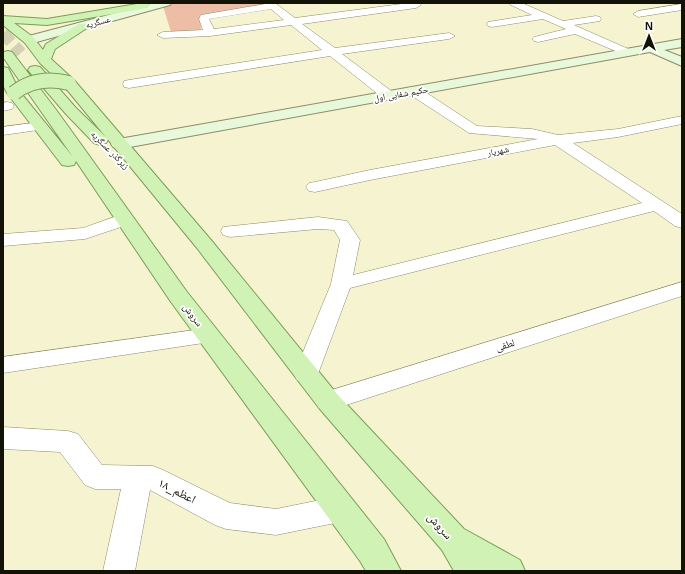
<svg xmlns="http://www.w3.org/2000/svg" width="685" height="574" viewBox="0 0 685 574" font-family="Arial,'Noto Naskh Arabic',sans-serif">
<rect width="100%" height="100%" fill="#f6f3d0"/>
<path fill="#edbda6" d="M 175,3 L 264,3 L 268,5 L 200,15 L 201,30 L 171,32 L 163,6 Z"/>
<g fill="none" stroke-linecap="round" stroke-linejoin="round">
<path stroke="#d4d1b2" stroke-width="12" stroke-dasharray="12 5.5" stroke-linecap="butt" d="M 3,33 L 21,53"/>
<g stroke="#8d8b6a" stroke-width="1">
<path id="street" d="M 264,3 L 275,3 L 295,18 L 409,3 L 420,3 L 421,5 L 416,8 L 302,24 L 335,48 L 449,33 L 455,36 L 449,39 L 342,54 L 394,93 L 396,96 L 394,99 L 384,99 L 330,56 L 129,88 L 124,87 L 123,84 L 124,81 L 129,80 L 322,50 L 291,25 L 210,36 L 163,38 L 157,35 L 163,32 L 203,30 L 199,19 L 201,15 L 265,4 ZM 271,9 L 284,20 L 214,29 L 209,19 Z
M 509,3 L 522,3 L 563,21 L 596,16 L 600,17 L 601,19 L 600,21 L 574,25 L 633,51 L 635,53 L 633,55 L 625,55 L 575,34 L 538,42 L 534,41 L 532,39 L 534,37 L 566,29 L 543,19 L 492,27 L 488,26 L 487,24 L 488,22 L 532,15 L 511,5 Z
M 682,4 L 682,10 L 638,17 L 633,14 L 638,11 Z
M 414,87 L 419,88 L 477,126 L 532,129 L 558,135 L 618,129 L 682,116 L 682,124 L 618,137 L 573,143 L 682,214 L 682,228 L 675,226 L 654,211 L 350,288 L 318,374 L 315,380 L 306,383 L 297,380 L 294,374 L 331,284 L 340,240 L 334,230 L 318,229 L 230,237 L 223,235 L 221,231 L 223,227 L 318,217 L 347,221 L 360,240 L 353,275 L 642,203 L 555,145 L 370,180 L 315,192 L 309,191 L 306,187 L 309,183 L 315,182 L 370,170 L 538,139 L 469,133 L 409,94 L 407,91 L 409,88 Z
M 7,102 L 12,103 L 14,106 L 12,109 L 3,111 L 3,103 Z
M 40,122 L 45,123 L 47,126 L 45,129 L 3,135 L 3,127 Z
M 117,216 L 124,218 L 126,222 L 124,226 L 85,239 L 3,246 L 3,234 L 83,228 Z
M 682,282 L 682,296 L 337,408 L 328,411 L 319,408 L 315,401 L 319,394 Z
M 209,328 L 217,331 L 220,336 L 217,341 L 3,373 L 3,357 Z
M 3,427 L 68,431 L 78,434 L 102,465 L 153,466 L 163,470 L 230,503 L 276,509 L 340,496 L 351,500 L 355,509 L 351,518 L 340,522 L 276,535 L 226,529 L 215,525 L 150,490 L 135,571 L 103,571 L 121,489 L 95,489 L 85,485 L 60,452 L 3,449 Z"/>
</g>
<g stroke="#8d8b6a" stroke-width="2">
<path id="secondary" d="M 154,3 L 171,3 L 170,5 L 33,43 L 25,43 L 23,40 L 25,37 Z
M 682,39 L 682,47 L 664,50 L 682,57 L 682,66 L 650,52 L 119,149 L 113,147 L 111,144 L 113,141 L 119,139 Z"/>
</g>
<g stroke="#7b9e57" stroke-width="2">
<path id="primary" d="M 143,3 L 148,4 L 149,6 L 148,8 L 47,25 L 14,23 L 33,37 L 43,50 L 46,44 L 79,24 L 87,24 L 89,26 L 87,28 L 55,49 L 51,59 L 74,80 L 211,240 L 337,394 L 464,529 L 520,560 L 525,571 L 454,571 L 442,550 L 319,408 L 197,248 L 64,86 L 40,63 L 25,43 L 3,25 L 3,16 L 47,19 Z
M 8,51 L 12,52 L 57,111 L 187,292 L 384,539 L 401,571 L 366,571 L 360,561 L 171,302 L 76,161 L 74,165 L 68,166 L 62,165 L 7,93 L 3,85 L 3,67 L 8,68 L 20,92 L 73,157 L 3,57 L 4,52 Z
M 35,66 L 40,67 L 76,108 L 106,137 L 108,140 L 106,143 L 100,145 L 94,143 L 66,114 L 28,70 L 30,67 Z"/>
</g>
<use href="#street" fill="#fff" fill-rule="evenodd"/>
<use href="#secondary" fill="#e8f8da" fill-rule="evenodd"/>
<use href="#primary" fill="#d1f2b5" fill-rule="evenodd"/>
<g stroke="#7b9e57" stroke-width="16" stroke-linecap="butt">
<path id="primary-bridge" d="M 14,93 C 30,80 49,78 69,83"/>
</g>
<use href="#primary-bridge" stroke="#d1f2b5" stroke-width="14"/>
</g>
<g text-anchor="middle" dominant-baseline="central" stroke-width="3.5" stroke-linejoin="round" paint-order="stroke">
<g font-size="9" fill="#131206" stroke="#fff">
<text transform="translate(98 22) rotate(-15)">عسگریه</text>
<text transform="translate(401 94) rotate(-10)">حکیم شفایی اول</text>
<text transform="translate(110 150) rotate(45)">زیرگذر عسگریه</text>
<text transform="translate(498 151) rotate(-11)">شهریار</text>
</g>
<g font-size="10" fill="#131206" stroke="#fff">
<text transform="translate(193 315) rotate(53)">سروش</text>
<text transform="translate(505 345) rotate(-18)">لطفی</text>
</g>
<g font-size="12" fill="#131206" stroke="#fff">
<text transform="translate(177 491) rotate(27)">۱۸_اعظم</text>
<text transform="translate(440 526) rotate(48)">سروش</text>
</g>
</g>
<rect width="685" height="574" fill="none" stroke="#131206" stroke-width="8"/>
<g transform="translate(649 36)" stroke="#ffffff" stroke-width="3" paint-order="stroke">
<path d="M0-3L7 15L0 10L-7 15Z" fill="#131206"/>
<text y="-6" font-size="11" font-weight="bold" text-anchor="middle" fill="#131206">N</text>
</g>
</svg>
